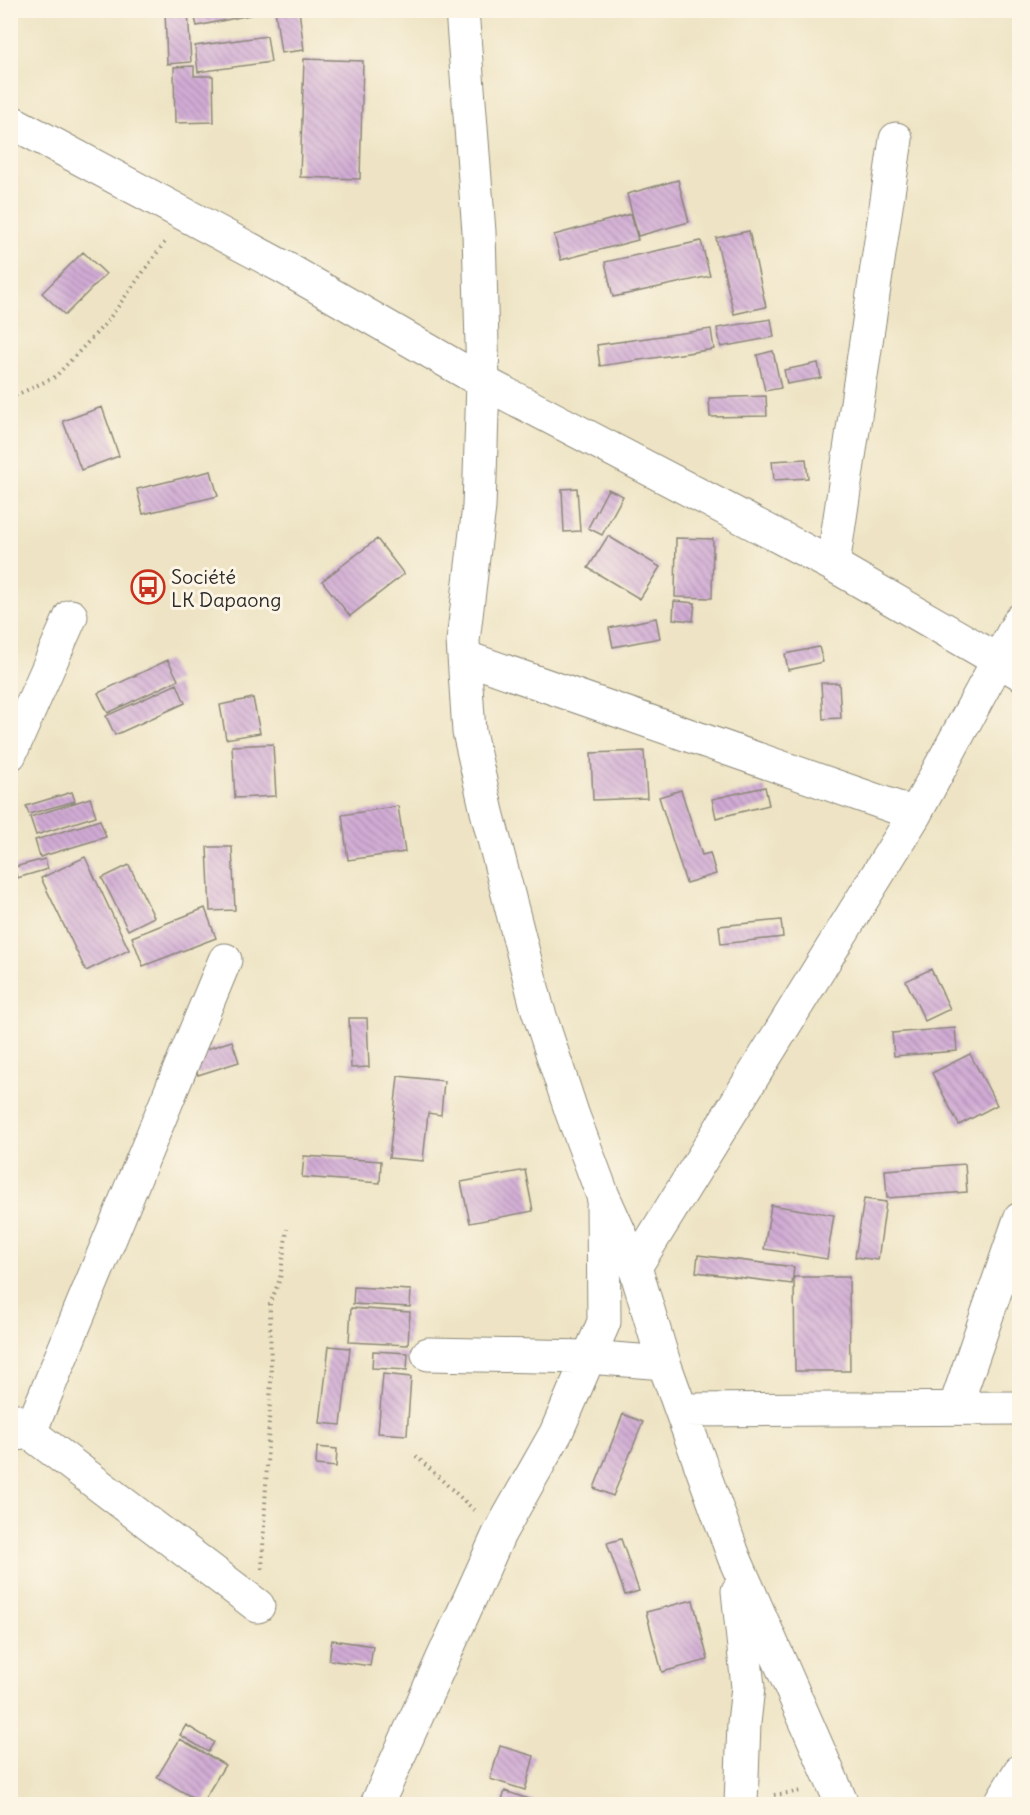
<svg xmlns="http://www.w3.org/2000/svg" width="1030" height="1815" viewBox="0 0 1030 1815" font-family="Delius,sans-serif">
<defs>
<pattern id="building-back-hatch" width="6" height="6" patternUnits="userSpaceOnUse" patternTransform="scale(1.5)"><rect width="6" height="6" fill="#d1acd5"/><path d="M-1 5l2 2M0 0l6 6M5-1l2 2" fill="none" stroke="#aa8cad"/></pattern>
</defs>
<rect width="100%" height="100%" fill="#fcf5e5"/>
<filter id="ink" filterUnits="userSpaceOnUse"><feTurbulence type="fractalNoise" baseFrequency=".0167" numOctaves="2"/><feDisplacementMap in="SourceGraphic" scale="12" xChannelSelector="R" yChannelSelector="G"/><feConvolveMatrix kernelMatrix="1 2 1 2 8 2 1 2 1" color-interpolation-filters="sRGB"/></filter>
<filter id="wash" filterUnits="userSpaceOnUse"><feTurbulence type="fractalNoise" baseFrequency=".008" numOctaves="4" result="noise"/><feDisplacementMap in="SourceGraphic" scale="24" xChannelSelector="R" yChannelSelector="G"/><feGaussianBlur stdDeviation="1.35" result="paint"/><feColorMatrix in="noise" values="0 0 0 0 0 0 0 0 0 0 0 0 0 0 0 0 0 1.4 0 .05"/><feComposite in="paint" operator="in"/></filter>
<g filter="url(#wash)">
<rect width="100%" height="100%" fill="#eee4c5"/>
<g id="blocks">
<path fill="url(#building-back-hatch)" d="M 165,10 L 188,10 L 191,62 L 167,64 Z
M 193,10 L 254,10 L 255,14 L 197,26 Z
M 275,10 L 299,10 L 304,50 L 281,53 Z
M 905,10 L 926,10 L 926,13 L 906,17 Z
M 267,36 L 271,62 L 198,72 L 195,46 Z
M 304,59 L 363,61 L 360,179 L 300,177 Z
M 194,66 L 194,76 L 213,76 L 214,122 L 175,123 L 174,67 Z
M 678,180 L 689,222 L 638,236 L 627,194 Z
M 631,214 L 638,240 L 561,260 L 554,235 Z
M 749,231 L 766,307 L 734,314 L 716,238 Z
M 701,241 L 710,276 L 613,297 L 605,262 Z
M 83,252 L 106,274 L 65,315 L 42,293 Z
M 771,319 L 774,337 L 721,347 L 717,328 Z
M 711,329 L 714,349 L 600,366 L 597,345 Z
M 773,351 L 781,388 L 765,391 L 757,355 Z
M 818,363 L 821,378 L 787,384 L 784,370 Z
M 766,396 L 767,416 L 710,417 L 709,398 Z
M 102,407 L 119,456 L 81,470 L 63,421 Z
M 806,459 L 808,478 L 774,480 L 772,461 Z
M 211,471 L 218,496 L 143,514 L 137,489 Z
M 577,488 L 580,531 L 564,532 L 562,489 Z
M 608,489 L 623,496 L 602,535 L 588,528 Z
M 608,536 L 660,567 L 640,599 L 588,568 Z
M 676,538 L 713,539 L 712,598 L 675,597 Z
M 377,539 L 404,574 L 350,616 L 322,581 Z
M 674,601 L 695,603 L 693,621 L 673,619 Z
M 656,618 L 660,638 L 613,647 L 609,628 Z
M 819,647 L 823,662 L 788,670 L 785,654 Z
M 168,660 L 178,680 L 108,713 L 98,693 Z
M 821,683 L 839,683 L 841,718 L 823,719 Z
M 177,684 L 185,703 L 115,735 L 106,716 Z
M 253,698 L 260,733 L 226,739 L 220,705 Z
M 273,744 L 276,796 L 235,798 L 232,746 Z
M 644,751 L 647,798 L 593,800 L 591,753 Z
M 765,787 L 769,805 L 716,818 L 712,799 Z
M 681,790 L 702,855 L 710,853 L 716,874 L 686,883 L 659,797 Z
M 72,792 L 75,801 L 29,814 L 26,806 Z
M 90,798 L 96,816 L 36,835 L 30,817 Z
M 398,806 L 405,852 L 348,860 L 342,815 Z
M 100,820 L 106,837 L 40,857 L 35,840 Z
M 207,847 L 232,847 L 235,910 L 210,911 Z
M 85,857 L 129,950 L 86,971 L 41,878 Z
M 45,859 L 48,869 L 17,878 L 14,867 Z
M 129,865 L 154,917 L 128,930 L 102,878 Z
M 205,908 L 216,938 L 143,966 L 132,937 Z
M 781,920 L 783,937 L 721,944 L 719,926 Z
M 931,969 L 950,1009 L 925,1021 L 906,981 Z
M 349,1018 L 367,1018 L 369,1067 L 351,1068 Z
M 955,1028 L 957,1051 L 894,1056 L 892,1033 Z
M 232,1041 L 239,1062 L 198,1075 L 191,1054 Z
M 970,1054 L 997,1105 L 959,1125 L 932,1073 Z
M 398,1076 L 444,1081 L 441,1115 L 428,1113 L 423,1161 L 389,1158 Z
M 304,1156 L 381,1161 L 380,1183 L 302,1177 Z
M 965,1164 L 967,1192 L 887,1198 L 885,1170 Z
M 525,1170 L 533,1211 L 470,1223 L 461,1182 Z
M 864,1199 L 886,1202 L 878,1260 L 855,1257 Z
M 771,1205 L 834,1215 L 827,1259 L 764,1249 Z
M 698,1255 L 794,1267 L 792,1284 L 696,1272 Z
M 794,1277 L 849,1277 L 850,1371 L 795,1371 Z
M 354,1287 L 411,1290 L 410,1307 L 353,1304 Z
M 351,1308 L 410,1312 L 408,1345 L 349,1342 Z
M 329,1346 L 350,1348 L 341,1425 L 320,1423 Z
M 373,1351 L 408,1353 L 407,1370 L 372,1368 Z
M 383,1374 L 411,1377 L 407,1435 L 378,1433 Z
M 623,1414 L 643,1422 L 613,1496 L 594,1488 Z
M 317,1447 L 337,1449 L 336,1467 L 316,1465 Z
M 621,1539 L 639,1591 L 625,1595 L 607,1543 Z
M 693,1600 L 708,1660 L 662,1672 L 646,1612 Z
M 332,1640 L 373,1646 L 370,1666 L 329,1660 Z
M 186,1725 L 214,1742 L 208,1752 L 180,1735 Z
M 180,1739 L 225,1765 L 202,1803 L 157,1777 Z
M 500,1746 L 534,1756 L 525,1790 L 490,1779 Z
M 505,1791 L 543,1804 L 501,1804 Z"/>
</g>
</g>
<g filter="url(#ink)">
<use href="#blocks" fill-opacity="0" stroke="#8c8878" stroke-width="1.5"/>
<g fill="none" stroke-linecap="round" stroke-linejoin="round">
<g stroke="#8c8878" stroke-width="35">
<path id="minor" d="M 462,10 L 479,232 L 483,382 L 479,507 L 463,641 L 469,732 L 487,812 L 537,1007 L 572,1113 L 603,1196 L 635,1267 L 664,1363 L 734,1557 L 842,1804
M 10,121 L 285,268 L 483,382 L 833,565 L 1020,673
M 833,565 L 896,139
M 464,657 L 915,814
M 10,754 L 71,616
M 635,1267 L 915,814 L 1020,620
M 428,1354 L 588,1357 L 664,1363
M 955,1408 L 1020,1219
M 681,1410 L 1020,1408
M 12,1419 L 258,1606
M 10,1435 L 30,1432 L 225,960
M 738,1591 L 748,1687 L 744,1723 L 741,1804
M 377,1804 L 499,1534 L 556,1433 L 604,1322 L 603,1207
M 1000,1804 L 1020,1771"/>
</g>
<path stroke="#8c8878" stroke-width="4" stroke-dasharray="1.5 4.5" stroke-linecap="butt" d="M 10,398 L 55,377 L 106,323 L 165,242
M 416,1456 L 475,1511
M 262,1569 L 271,1380 L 270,1304 L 280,1279 L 287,1229
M 774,1795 L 802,1791"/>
<use href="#minor" stroke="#fff" stroke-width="33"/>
</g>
</g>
<defs>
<g id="bus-ring" transform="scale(1.725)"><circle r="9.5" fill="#fcf5e5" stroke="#c8321e" stroke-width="1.5"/><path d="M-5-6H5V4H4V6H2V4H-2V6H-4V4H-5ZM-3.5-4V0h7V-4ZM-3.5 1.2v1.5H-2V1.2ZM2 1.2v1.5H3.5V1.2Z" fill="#c8321e"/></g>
</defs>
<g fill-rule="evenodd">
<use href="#bus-ring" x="148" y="587"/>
</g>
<g text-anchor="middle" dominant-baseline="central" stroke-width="6" stroke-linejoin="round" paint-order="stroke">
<g font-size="20" fill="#2b2b2b" stroke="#fcf5e5" text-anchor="start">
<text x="171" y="576">Société<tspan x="171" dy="23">LK Dapaong</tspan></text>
</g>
</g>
<rect width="1030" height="1815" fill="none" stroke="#fcf5e5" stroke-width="36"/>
</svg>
